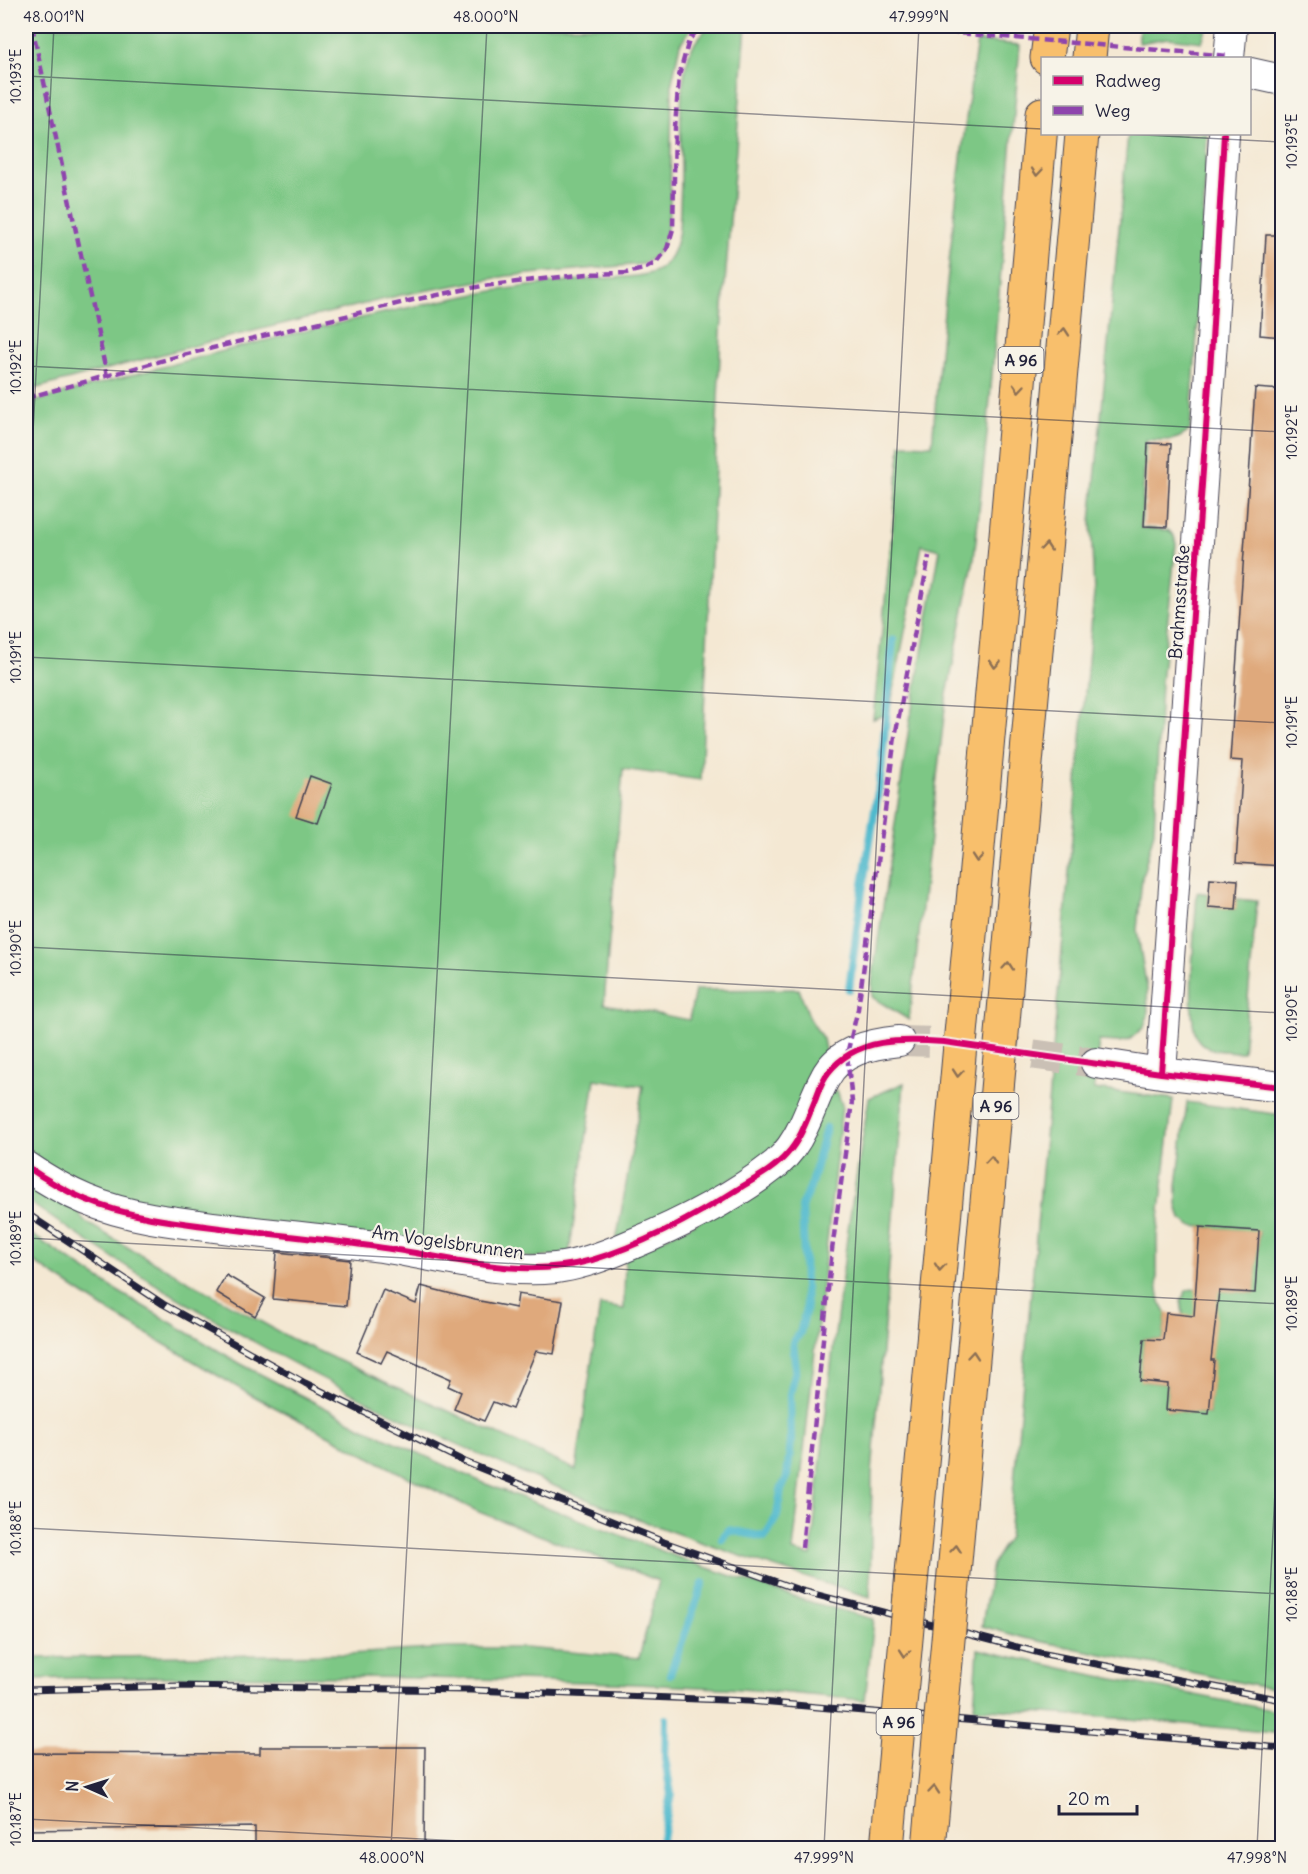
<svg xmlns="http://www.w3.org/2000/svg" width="1308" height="1874" viewBox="0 0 1308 1874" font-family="Delius,sans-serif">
<rect width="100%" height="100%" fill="#f7f3e8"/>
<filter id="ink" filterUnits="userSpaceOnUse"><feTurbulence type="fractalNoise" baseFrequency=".0167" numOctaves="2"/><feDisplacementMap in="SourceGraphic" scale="12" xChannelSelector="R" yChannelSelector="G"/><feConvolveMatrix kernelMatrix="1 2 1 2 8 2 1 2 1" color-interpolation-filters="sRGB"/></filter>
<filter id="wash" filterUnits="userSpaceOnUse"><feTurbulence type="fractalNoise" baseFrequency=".008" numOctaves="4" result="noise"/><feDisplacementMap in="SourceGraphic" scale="24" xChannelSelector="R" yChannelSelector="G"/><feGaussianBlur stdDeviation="1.35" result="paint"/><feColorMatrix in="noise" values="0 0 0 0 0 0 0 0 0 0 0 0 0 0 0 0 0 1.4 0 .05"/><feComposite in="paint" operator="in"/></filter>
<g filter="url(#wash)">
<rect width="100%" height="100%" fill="#f4e8d3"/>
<path fill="#7dc785" stroke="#507460" stroke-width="1.5" d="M 26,26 L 693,26 L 680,44 L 672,82 L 670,202 L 667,229 L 663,245 L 655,256 L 643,264 L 507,276 L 401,295 L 204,343 L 26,391 Z
M 710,26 L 746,26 L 721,332 L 701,780 L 623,769 L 604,1004 L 689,1020 L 695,990 L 799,989 L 810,1019 L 823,1039 L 826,1055 L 797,1115 L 765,1161 L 616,1242 L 643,1086 L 595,1079 L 569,1254 L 532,1258 L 115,1202 L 26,1156 L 26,404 C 173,363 321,324 471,295 C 512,287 552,283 593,279 C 613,277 632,279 651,273 C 670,267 676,247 679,230 C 680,210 681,190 681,170 C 681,135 678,88 689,55 C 693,43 701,34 710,26 Z
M 1139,26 L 1207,26 L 1202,42 L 1168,38 L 1139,43 Z
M 977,41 L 1020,45 L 987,434 L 974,559 L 946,699 L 909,1020 L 872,997 L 872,982 L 910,720 L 940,550 L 922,545 L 889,713 L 873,719 L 901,444 L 932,445 C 943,310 957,175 977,41 Z
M 1128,134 L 1207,134 L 1200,293 L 1190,430 C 1175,444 1164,439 1146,440 L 1141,528 L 1168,530 L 1174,536 L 1176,544 L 1161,683 L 1154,832 L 1142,878 L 1137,930 L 1147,989 L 1148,1015 L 1144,1027 L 1129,1040 L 1119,1042 L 1099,1041 L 1094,1089 L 1173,1099 L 1157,1236 L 1157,1283 L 1160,1302 L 1166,1313 L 1163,1340 L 1144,1339 L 1141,1381 L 1168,1384 L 1167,1410 L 1209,1414 L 1213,1360 L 1211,1360 L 1183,1315 L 1181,1300 L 1187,1290 L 1195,1289 L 1254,1293 L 1259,1232 L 1191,1226 L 1181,1219 L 1177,1205 L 1177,1186 L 1187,1102 L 1282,1115 L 1282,1691 L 1024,1638 L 982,1626 L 992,1564 L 1009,1537 L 1094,594 L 1091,522 Z
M 1197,892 L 1209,894 L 1208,907 L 1235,909 L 1236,899 L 1257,901 L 1243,1052 C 1228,1051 1209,1053 1199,1041 C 1184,1024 1196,919 1197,892 Z
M 904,1083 L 872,1474 L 870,1597 C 568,1508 284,1379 26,1200 L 26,1176 L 73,1204 L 84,1221 L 129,1248 L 290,1338 L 576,1470 L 600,1305 L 624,1309 L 625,1257 L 698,1222 L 832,1093 L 837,1090 L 842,1105 L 793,1551 L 811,1556 L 829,1382 L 849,1222 L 869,1098 Z
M 26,1231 L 116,1290 L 241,1364 L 360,1426 L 486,1484 L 696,1564 L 803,1600 L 874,1619 L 865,1700 C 817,1696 769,1690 720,1688 C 489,1676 257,1674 26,1679 L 26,1658 L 349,1654 L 448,1648 L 524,1648 L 639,1658 L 659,1581 L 479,1512 L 396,1471 L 244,1391 L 108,1311 L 26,1257 Z
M 978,1649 L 1079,1672 L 1282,1712 L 1282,1734 L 1156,1721 L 974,1708 Z"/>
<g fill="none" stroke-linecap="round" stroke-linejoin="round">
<path stroke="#4fb9cd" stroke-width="8" d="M 849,989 L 862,891 L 881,772 L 893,640
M 722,1539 L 728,1530 L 765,1537 L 777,1516 L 781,1490 L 787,1477 L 791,1442 L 790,1394 L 796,1369 L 793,1343 L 800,1333 L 806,1309 L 802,1204 L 810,1188 L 826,1128
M 670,1674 L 703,1583
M 660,1848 L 671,1794 L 665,1759 L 666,1719"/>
</g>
<g id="blocks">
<path fill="#dfa97b" d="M 1266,235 L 1282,235 L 1282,337 L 1260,335 Z
M 1255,388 L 1282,390 L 1282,866 L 1236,863 L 1243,761 L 1230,760 Z
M 1148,443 L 1171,444 L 1167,527 L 1144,526 Z
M 310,776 L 332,784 L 318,823 L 296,816 Z
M 1210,878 L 1238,880 L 1236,909 L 1208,907 Z
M 1200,1227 L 1259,1231 L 1255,1293 L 1219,1291 L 1211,1360 L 1214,1360 L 1209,1414 L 1166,1410 L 1168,1384 L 1140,1381 L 1144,1339 L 1163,1340 L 1166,1313 L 1194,1316 Z
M 277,1252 L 350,1260 L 346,1306 L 273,1299 Z
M 226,1275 L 265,1298 L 255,1316 L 216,1292 Z
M 421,1286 L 475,1300 L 516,1308 L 518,1294 L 563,1301 L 554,1354 L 536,1351 L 512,1409 L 493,1402 L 484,1421 L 454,1409 L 461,1392 L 448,1386 L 451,1379 L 387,1351 L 381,1363 L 357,1352 L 383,1290 L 416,1304 Z
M 260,1747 L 425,1747 L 424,1848 L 255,1848 L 255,1827 L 26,1830 L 26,1753 L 260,1754 Z"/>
</g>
</g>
<g filter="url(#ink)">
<use href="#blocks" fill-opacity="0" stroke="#424052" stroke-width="1.5"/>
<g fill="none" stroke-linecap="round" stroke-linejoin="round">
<path stroke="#cac0b5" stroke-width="30" stroke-dasharray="30 15" stroke-linecap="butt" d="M 899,1041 L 944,1042 L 1096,1063"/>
<g stroke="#424052" stroke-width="32">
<path id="minor" d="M 1229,58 L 1232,26
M 1250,73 L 1282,80
M 1096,1063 L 1161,1073 L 1282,1087
M 1161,1073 L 1212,341 L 1224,134
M 26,1166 C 68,1195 101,1209 151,1218 C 227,1231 305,1236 381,1247 C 439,1256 497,1274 556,1268 C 581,1265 607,1255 630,1245 C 681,1224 733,1198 776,1164 C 789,1153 796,1142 803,1127 C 811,1111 816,1094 825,1078 C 839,1050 871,1044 899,1041"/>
</g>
<g stroke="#424052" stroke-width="35">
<path id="highway" d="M 1047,58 L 1051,26
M 1089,58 L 1092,26
M 910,1595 L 1000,605 L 1042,114
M 951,1607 L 1082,134"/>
</g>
<use href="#minor" stroke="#fff" stroke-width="30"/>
<use href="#highway" stroke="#f8bf6c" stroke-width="33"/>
<g stroke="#22223b" stroke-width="7">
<path id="rail" d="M 26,1213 L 163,1304 L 305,1383 L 465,1462 L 664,1542 L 802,1591 L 1040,1653 L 1282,1700
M 26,1690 L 178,1686 L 471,1690 L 749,1701 L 1282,1748"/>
</g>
<use href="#rail" stroke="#f7f3e8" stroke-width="4.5" stroke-dasharray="14" stroke-linecap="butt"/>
<g stroke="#424052" stroke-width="35" stroke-linecap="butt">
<path id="highway-bridge" d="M 887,1848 L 910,1595
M 929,1848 L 951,1607"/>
</g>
<use href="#highway-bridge" stroke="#f8bf6c" stroke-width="33"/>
<path stroke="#8e44ad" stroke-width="4.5" stroke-dasharray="9 4.5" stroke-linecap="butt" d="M 32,26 L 107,376
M 894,26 L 957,33 L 1229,56
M 26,398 L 179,356 L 413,300 L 482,286 L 587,274 L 626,273 L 644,269 L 657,262 L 667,249 L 673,229 L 675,127 L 679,76 L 689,40 L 701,26
M 802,1548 L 832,1250 L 852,1102 L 847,1054 L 858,1009 L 895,737 L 929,556"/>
<g stroke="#f7f3e8" stroke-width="10">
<path id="cycleway" d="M 1161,1073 L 1212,341 L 1224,134
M 26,1166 C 68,1195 101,1209 151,1218 C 226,1231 302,1236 377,1247 C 449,1256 518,1281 592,1260 C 645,1244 696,1216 743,1186 C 758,1177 775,1168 787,1154 C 801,1139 808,1117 816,1098 C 819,1090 822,1080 828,1073 C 856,1037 903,1039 944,1042 L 1161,1073 L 1282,1087"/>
</g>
<use href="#cycleway" stroke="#d6006c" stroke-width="6"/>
</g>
<defs><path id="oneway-chevron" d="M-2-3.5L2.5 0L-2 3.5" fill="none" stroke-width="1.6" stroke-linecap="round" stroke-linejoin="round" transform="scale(1.5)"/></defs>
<g stroke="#8d7054">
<use href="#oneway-chevron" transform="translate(1037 172) rotate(95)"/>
<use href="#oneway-chevron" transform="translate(1064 332) rotate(-85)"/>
<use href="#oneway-chevron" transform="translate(1019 388) rotate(95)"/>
<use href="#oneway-chevron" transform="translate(1046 547) rotate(-85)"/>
<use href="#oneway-chevron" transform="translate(995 664) rotate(95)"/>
<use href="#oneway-chevron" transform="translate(977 858) rotate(95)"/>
<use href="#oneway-chevron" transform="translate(1008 966) rotate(-85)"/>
<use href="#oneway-chevron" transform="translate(958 1073) rotate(95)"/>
<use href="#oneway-chevron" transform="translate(991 1160) rotate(-85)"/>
<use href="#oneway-chevron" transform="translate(940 1267) rotate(95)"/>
<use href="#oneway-chevron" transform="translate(973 1355) rotate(-85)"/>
<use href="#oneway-chevron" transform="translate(956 1549) rotate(-85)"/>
<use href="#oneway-chevron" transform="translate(905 1653) rotate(95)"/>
<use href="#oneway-chevron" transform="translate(934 1790) rotate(-85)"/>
</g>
</g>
<path fill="none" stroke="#22223b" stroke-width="1.5" stroke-opacity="0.45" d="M 26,76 L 1042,129M 1125,134 L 1282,142M 26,366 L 1282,432M 26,567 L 54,26M 26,657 L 1282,723M 26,947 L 1282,1013M 26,1238 L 1282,1304M 26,1528 L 1282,1594M 26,1819 L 597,1848M 391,1848 L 487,26M 824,1848 L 919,26M 1257,1848 L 1282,1354"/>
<g text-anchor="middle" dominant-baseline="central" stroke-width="4.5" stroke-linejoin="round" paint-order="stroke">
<g fill="#f7f3e8" stroke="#62616f" stroke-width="1.5">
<rect x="998.5" y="347" width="45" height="26" rx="4.5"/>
<rect x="973.5" y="1093" width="45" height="26" rx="4.5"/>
<rect x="876.5" y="1709" width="45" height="26" rx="4.5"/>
</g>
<g font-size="16" font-weight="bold" fill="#22223b">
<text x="1021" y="360">A 96</text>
<text x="996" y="1106">A 96</text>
<text x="899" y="1722">A 96</text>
</g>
<g font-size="18" fill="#22223b" stroke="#f7f3e8">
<text transform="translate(1179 602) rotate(-86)">Brahmsstraße</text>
<text transform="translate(448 1242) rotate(8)">Am Vogelsbrunnen</text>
</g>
</g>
<rect width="1308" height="1874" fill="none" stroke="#f7f3e8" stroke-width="66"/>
<rect x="1041" y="57" width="210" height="78" fill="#f7f3e8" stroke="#a29fa3" stroke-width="1.5"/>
<rect x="1053" y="76" width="30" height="9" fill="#d6006c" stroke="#a29fa3" stroke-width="1.5"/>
<text x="1095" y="87" font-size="18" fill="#22223b">Radweg</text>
<rect x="1053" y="106" width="30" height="9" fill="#8e44ad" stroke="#a29fa3" stroke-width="1.5"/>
<text x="1095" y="117" font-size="18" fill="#22223b">Weg</text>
<g transform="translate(87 1787) rotate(273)" stroke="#f7f3e8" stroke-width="4.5" paint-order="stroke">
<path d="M0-4.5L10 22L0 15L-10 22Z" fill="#22223b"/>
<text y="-9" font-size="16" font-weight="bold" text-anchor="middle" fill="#22223b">N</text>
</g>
<path d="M1059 1805v9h78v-9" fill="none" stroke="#22223b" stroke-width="3"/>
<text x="1068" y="1805" font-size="18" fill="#22223b" stroke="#f7f3e8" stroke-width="4.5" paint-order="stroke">20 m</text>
<rect x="33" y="33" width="1242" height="1808" fill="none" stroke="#22223b" stroke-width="2"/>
<g font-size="15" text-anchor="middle" fill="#22223b">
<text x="54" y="22">48.001°N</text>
<text x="486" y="22">48.000°N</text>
<text x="919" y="22">47.999°N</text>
<text transform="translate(16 76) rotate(-90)" y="5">10.193°E</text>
<text transform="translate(1292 141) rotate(-90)" y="5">10.193°E</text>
<text transform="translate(16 367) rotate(-90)" y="5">10.192°E</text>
<text transform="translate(1292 432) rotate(-90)" y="5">10.192°E</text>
<text transform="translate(16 657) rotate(-90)" y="5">10.191°E</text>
<text transform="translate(1292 722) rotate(-90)" y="5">10.191°E</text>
<text transform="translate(16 948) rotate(-90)" y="5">10.190°E</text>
<text transform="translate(1292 1013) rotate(-90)" y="5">10.190°E</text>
<text transform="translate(16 1238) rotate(-90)" y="5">10.189°E</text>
<text transform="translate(1292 1303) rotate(-90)" y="5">10.189°E</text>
<text transform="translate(16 1528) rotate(-90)" y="5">10.188°E</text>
<text transform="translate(1292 1594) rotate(-90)" y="5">10.188°E</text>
<text transform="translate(16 1819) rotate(-90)" y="5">10.187°E</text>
<text x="392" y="1863">48.000°N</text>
<text x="824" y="1863">47.999°N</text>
<text x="1257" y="1863">47.998°N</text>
</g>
</svg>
